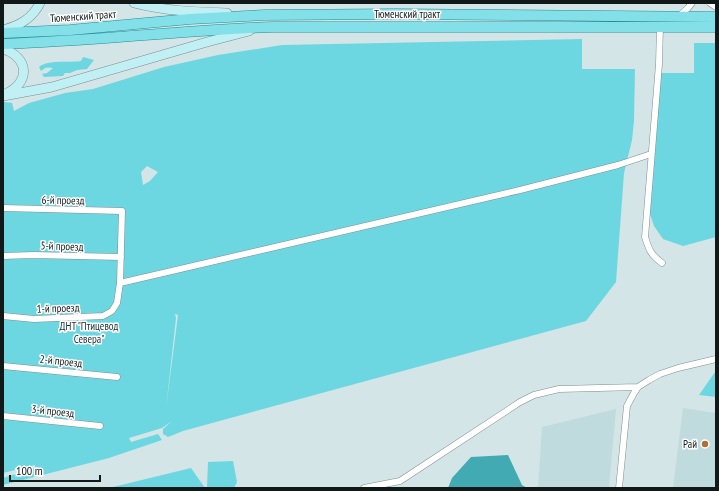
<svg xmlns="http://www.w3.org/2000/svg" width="719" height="491" viewBox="0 0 719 491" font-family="'PT Sans Narrow',sans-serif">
<rect width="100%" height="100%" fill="#d3e5e6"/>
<path fill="#c0dbdd" d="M 683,408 L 716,413 L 716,488 L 673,488 Z
M 616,409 L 609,488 L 538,488 L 542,427 Z"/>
<path fill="#6cd7e1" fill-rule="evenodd" d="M 582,39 L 582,69 L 635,69 L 634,121 L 632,140 L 624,173 L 616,282 L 586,321 L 183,431 L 168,437 L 163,434 L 163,429 L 172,421 L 162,428 L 129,438 L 131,442 L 158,434 L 162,440 L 109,458 L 3,485 L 3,478 L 35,468 L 35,465 L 3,473 L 3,105 L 4,102 L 12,103 L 14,111 L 29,103 L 65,93 L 93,89 L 164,67 L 218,55 L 282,45 ZM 147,166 L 158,172 L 150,181 L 143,185 L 141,172 ZM 175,314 L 178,315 L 166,408 L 176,318 Z
M 694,43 L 716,43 L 716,237 L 683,246 L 663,239 L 654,226 L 650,214 L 661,73 L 694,73 Z
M 83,57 L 94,60 L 87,69 L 77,70 L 70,73 L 65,73 L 63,76 L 44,77 L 42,74 L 47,73 L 53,68 C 48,67 45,67 41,71 L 39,67 C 48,59 69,63 81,61 Z
M 715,372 L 716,372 L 716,397 L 699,395 Z
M 233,461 L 237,482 L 234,488 L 207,488 L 208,462 Z
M 191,468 L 205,488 L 109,488 Z"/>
<path fill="#41aab3" d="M 508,455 L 522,485 L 527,488 L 448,488 L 452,478 L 471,457 Z"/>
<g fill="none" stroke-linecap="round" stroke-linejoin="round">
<g stroke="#7e8e90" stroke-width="7">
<path id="minor" d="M 710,3 L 716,7
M 679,16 L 688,8 L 692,3
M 660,26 L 659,64 L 645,237 C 649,250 651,255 662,263
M 3,208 L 122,211 L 120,283 L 117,303 L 112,311 L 103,316 L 34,319 L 3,316
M 3,256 L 33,255 L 121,257
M 120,283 L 520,190 L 618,165 L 651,154
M 3,366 L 117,377
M 3,416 L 100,426
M 364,488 L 400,481 L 520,402 L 534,395 L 559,389 L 638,387
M 619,488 L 627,406 L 634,393 L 638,387 L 649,380 L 660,374 L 678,368 L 716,359"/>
</g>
<g stroke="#7e8e90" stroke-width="10">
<path id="secondary" d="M 134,3 C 164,11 196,12 227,13
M 3,30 C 19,26 32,19 40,3
M 3,49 C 29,57 31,83 5,94
M 3,96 L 52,87 L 207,42 L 249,31"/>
</g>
<g stroke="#258d95" stroke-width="11">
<path id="primary" d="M 3,33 L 70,30 L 190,19 L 264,15 L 396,14 L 716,17
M 3,44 C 93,41 183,30 274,27 L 716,27"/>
</g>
<use href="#minor" stroke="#fff" stroke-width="6"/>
<use href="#secondary" stroke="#c1f0f4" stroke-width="9"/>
<use href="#primary" stroke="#83e0e8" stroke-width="10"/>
</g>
<circle fill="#af6f37" stroke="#fff" stroke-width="1.5" cx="705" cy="444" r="4"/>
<g text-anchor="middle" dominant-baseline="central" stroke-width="3" stroke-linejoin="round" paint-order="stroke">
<g font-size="11" fill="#111818" stroke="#fff">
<text x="407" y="14">Тюменский тракт</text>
<text transform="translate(83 16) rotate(-4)">Тюменский тракт</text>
<text transform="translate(63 200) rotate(1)">6-й проезд</text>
<text transform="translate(62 246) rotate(2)">5-й проезд</text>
<text transform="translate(58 308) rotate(-2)">1-й проезд</text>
<text transform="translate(61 361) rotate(6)">2-й проезд</text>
<text transform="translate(53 411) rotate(6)">3-й проезд</text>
</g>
<g font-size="11" fill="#193133" stroke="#fff">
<text x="89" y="326">ДНТ "Птицевод<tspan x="89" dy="13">Севера"</tspan></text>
</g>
<g font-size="11" fill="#111818" stroke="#fff" text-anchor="end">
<text x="697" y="444">Рай</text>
</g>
</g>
<rect width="719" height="491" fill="none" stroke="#111818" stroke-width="8"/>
<path d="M10 475v6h90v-6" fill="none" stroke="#111818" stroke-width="2"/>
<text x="16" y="475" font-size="12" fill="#111818" stroke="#ffffff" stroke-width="3" paint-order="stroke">100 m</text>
</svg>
